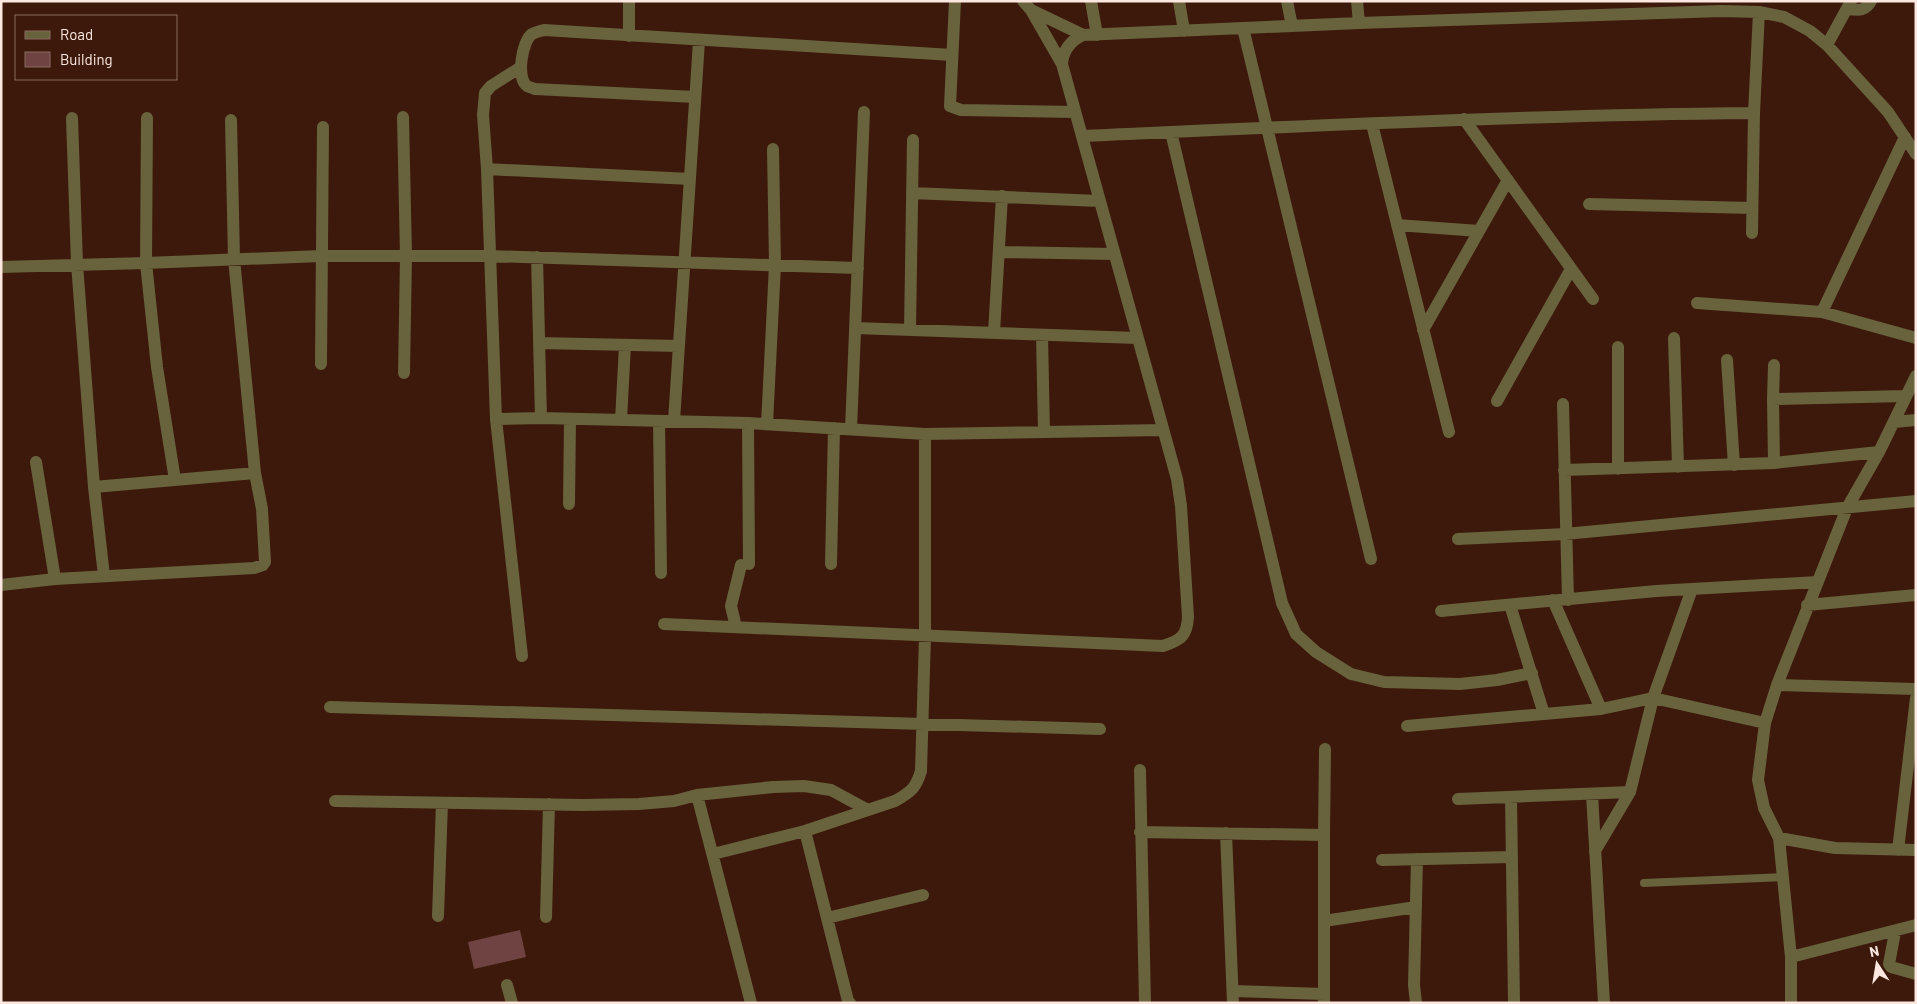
<svg xmlns="http://www.w3.org/2000/svg" width="1917" height="1004" viewBox="0 0 1917 1004" font-family="Barlow,sans-serif">
<rect width="100%" height="100%" fill="#3c190b"/>
<path fill="#6e4342" d="M 520,930 L 526,957 L 474,969 L 468,942 Z"/>
<g fill="none" stroke-linecap="round" stroke-linejoin="round">
<path stroke="#68623d" stroke-width="8" d="M 1644,883 L 1783,877"/>
<path stroke="#68623d" stroke-width="12" d="M 629,1 L 629,36
M 955,1 L 950,106 L 961,110 L 1075,112
M 1023,1 L 1031,10 L 1083,35 L 1359,23 L 1722,11 L 1759,12 L 1784,17 L 1810,31 L 1827,45 L 1888,112 L 1916,154
M 1091,1 L 1097,35
M 1179,1 L 1184,31
M 1287,1 L 1292,26
M 1357,1 L 1359,23
M 1847,9 C 1858,10 1865,12 1871,1
M 1031,10 L 1062,64
M 1243,28 L 1371,559
M 1827,45 L 1851,1
M 521,67 L 491,86 L 485,93 L 483,115 L 487,169 L 496,419 L 522,656
M 695,97 L 535,89 C 532,88 529,87 527,86 C 516,78 522,41 532,34 C 536,32 540,31 544,30 L 952,55
M 403,117 L 406,256 L 404,373
M 72,118 L 77,264 L 94,487 L 104,576
M 147,118 L 146,263 L 157,367 L 175,480
M 1464,119 L 1593,299
M 1372,124 L 1449,432
M 1171,132 L 1282,603 L 1296,634 L 1316,652 L 1351,674 L 1384,682 L 1460,684 L 1497,680 L 1532,673
M 1082,136 C 1306,126 1530,115 1754,113
M 487,169 L 690,179
M 912,193 L 1099,201
M 1589,204 L 1752,208
M 1397,225 L 1479,231
M 1752,233 L 1754,113 L 1759,12
M 999,252 L 1114,254
M 537,257 L 541,418
M 1,267 L 146,263 L 321,256 L 489,256 L 858,268
M 1697,303 L 1822,312 L 1916,338
M 1822,312 L 1905,137
M 855,328 L 1137,338
M 910,330 L 913,140
M 1423,330 L 1508,180
M 994,333 L 1002,196
M 1042,335 L 1044,432
M 1674,338 L 1678,467
M 539,343 L 679,346
M 1618,347 L 1618,469
M 1727,360 L 1734,465
M 321,364 L 323,127
M 1773,399 L 1774,365
M 1497,401 L 1571,269
M 1563,404 L 1568,600
M 496,419 L 541,418 L 748,423 L 925,434 L 1163,430
M 621,420 L 625,345
M 659,421 L 661,573
M 674,421 L 699,41
M 1894,422 L 1916,420
M 748,423 L 749,564
M 767,424 L 775,265 L 773,149
M 851,429 L 864,112
M 36,462 L 55,579
M 1774,463 L 1773,399 L 1905,396
M 1564,470 L 1774,463 L 1879,452
M 94,487 L 255,473
M 569,504 L 570,419
M 1458,539 L 1565,534 L 1916,501
M 831,564 L 834,428
M 1,585 L 55,579 L 254,568 L 263,565 L 265,562 L 262,509 L 255,473 L 234,259 L 231,120
M 1553,600 L 1601,709
M 1510,605 L 1544,714
M 1807,605 L 1916,595
M 1441,611 L 1656,591 L 1818,582
M 664,624 L 1163,646 C 1181,640 1187,636 1188,617 L 1181,506 L 1177,479 L 1062,64 C 1063,50 1070,41 1083,35
M 736,627 L 731,606 L 741,565
M 1777,685 L 1916,689
M 330,707 L 1100,729
M 1407,726 L 1601,709 L 1653,698 L 1765,723
M 1140,770 L 1145,1003
M 1592,794 L 1604,1003
M 697,795 L 751,1003
M 1511,797 L 1514,1003
M 1458,799 L 1630,792
M 335,801 L 582,805 L 639,804 L 674,801 L 697,795 L 773,787 L 804,786 L 831,790 L 868,810
M 805,831 L 848,1001 L 850,1003
M 1140,832 L 1324,835
M 1226,833 L 1233,1003
M 1779,838 L 1835,848 L 1916,850
M 1898,850 L 1916,698
M 1595,851 L 1630,792 L 1653,698 L 1692,589
M 713,854 L 805,831 L 895,801 C 911,792 916,788 921,771 L 925,636 L 925,434
M 1382,860 L 1512,857
M 438,916 L 442,803
M 546,917 L 549,804
M 827,918 L 923,895
M 1324,921 L 1416,907
M 1895,932 L 1889,964 L 1891,967 L 1916,974
M 1791,957 L 1916,925
M 507,985 L 512,1003
M 1233,991 L 1324,994
M 1324,1003 L 1324,835 L 1325,749
M 1416,1003 L 1414,985 L 1417,859
M 1791,1003 L 1791,957 L 1779,838 L 1764,808 L 1758,780 L 1765,723 L 1777,685 L 1847,508 L 1879,452 L 1916,376"/>
</g>
<rect width="1917" height="1004" fill="none" stroke="#fce8e1" stroke-width="5"/>
<rect x="15" y="15" width="162" height="65" fill="#3c190b" stroke="#896c61"/>
<rect x="25" y="31" width="25" height="8" fill="#68623d" stroke="#896c61"/>
<text x="60" y="40" font-size="15" fill="#fce8e1">Road</text>
<rect x="25" y="52" width="25" height="15" fill="#6e4342" stroke="#896c61"/>
<text x="60" y="65" font-size="15" fill="#fce8e1">Building</text>
<g transform="translate(1877 964) rotate(348)" stroke="#3c190b" stroke-width="4" paint-order="stroke">
<path d="M0-4L9 19L0 12L-9 19Z" fill="#fce8e1"/>
<text y="-8" font-size="14" font-weight="bold" text-anchor="middle" fill="#fce8e1">N</text>
</g>
</svg>
